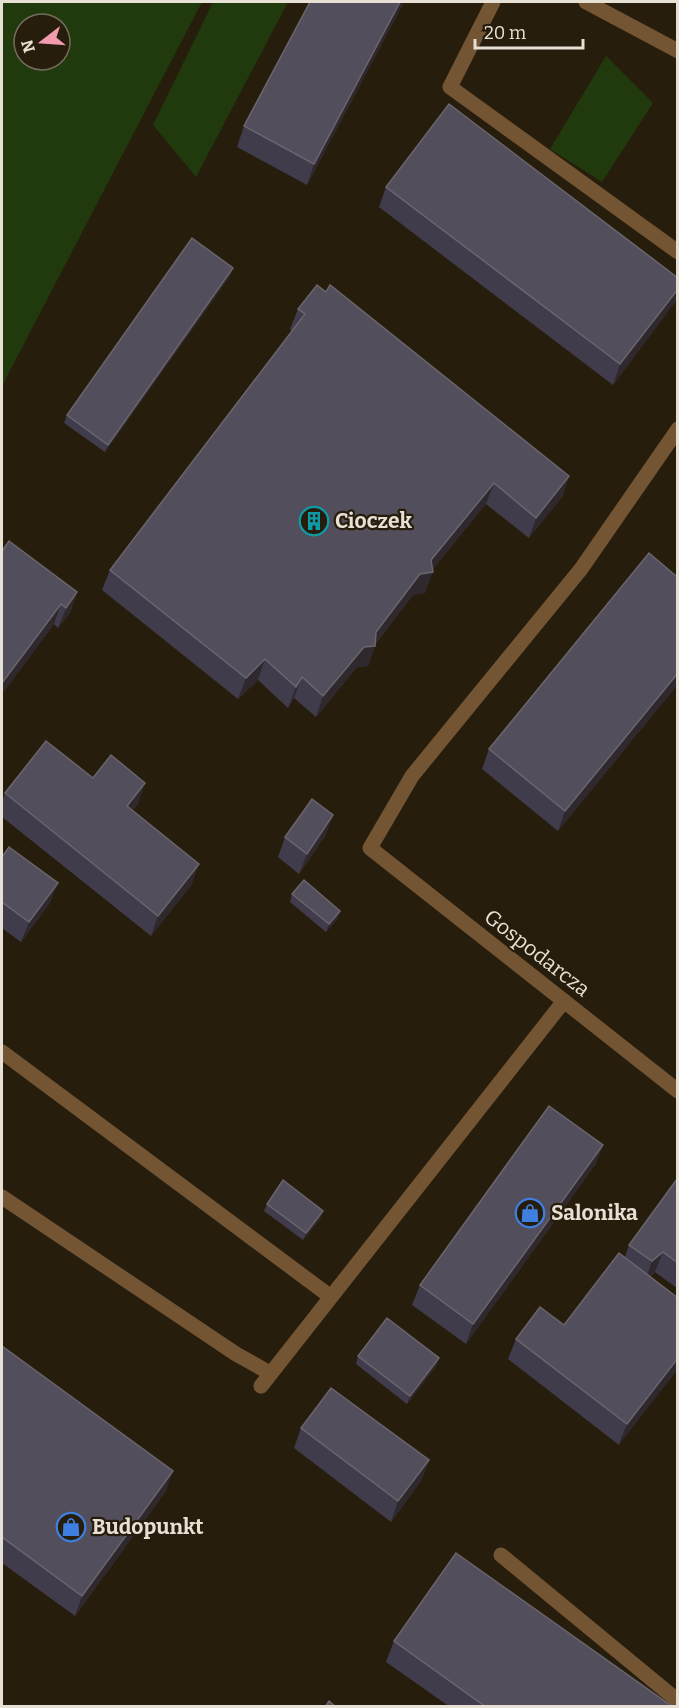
<svg xmlns="http://www.w3.org/2000/svg" width="679" height="1708" viewBox="0 0 679 1708" font-family="Bitter,serif">
<rect width="100%" height="100%" fill="#271d0c"/>
<path fill="#203a0e" fill-rule="evenodd" d="M 2,2 L 202,2 L 2,386 ZM 24,24 L 60,24 L 60,60 L 24,60 Z
M 213,2 L 288,2 L 196,177 L 153,125 Z
M 606,56 L 653,103 L 602,182 L 550,149 Z"/>
<g fill="none" stroke-linecap="round" stroke-linejoin="round">
<path stroke="#735534" stroke-width="15" d="M 493,2 L 450,87 L 678,252
M 586,2 L 678,51
M 2,1052 L 331,1297
M 2,1197 L 236,1354 L 270,1373
M 261,1386 L 564,1001
M 501,1555 L 678,1701"/>
<path stroke="#735534" stroke-width="15" d="M 678,429 L 581,569 L 412,776 L 370,848 L 678,1091"/>
</g>
<path fill="#413c4c" d="M 404,2 L 307,185 L 237,147 L 244,126 Z
M 386,187 L 678,278 L 678,296 L 675,302 L 613,385 L 379,207 Z
M 233,268 L 230,276 L 105,452 L 64,423 L 67,415 Z
M 298,309 L 569,476 L 562,497 L 529,538 L 486,504 L 432,570 L 425,593 L 413,595 L 376,643 L 375,646 L 368,666 L 357,667 L 316,717 L 294,698 L 288,708 L 258,680 L 238,699 L 102,590 L 110,570 L 292,331 L 290,329 Z
M 2,551 L 77,592 L 70,613 L 58,628 L 54,624 L 2,694 Z
M 678,574 L 678,684 L 558,831 L 482,769 L 489,749 Z
M 93,778 L 138,804 L 132,811 L 192,884 L 151,936 L 2,817 L 2,802 L 5,793 Z
M 333,815 L 325,836 L 299,874 L 278,857 L 285,837 Z
M 2,857 L 50,903 L 21,942 L 2,928 Z
M 292,894 L 340,911 L 337,919 L 326,932 L 290,902 Z
M 603,1145 L 595,1165 L 466,1344 L 412,1305 L 420,1285 Z
M 678,1179 L 678,1289 L 655,1272 L 650,1277 L 678,1298 L 619,1445 L 508,1359 L 516,1339 L 564,1325 L 625,1257 L 629,1245 Z
M 267,1204 L 323,1211 L 320,1219 L 303,1240 L 264,1211 Z
M 2,1346 L 166,1491 L 75,1616 L 2,1563 Z
M 358,1356 L 439,1358 L 436,1366 L 407,1404 L 356,1364 Z
M 301,1428 L 429,1460 L 421,1481 L 391,1522 L 294,1448 Z
M 394,1641 L 673,1707 L 450,1707 L 386,1662 Z"/>
<path fill="#2f282c" d="M 400,2 L 404,2 L 307,185 L 314,164 Z
M 233,268 L 230,276 L 105,452 L 108,445 Z
M 678,289 L 678,296 L 675,302 L 613,385 L 620,364 Z
M 569,476 L 562,497 L 529,538 L 536,518 Z
M 494,483 L 486,504 L 430,573 L 433,572 L 425,593 L 413,595 L 373,646 L 375,646 L 368,666 L 357,667 L 316,717 L 323,696 L 376,632 L 431,560 Z
M 77,592 L 70,613 L 58,628 L 66,608 Z
M 61,604 L 54,624 L 2,694 L 2,683 Z
M 265,659 L 258,680 L 238,699 L 246,678 Z
M 678,673 L 678,684 L 558,831 L 565,811 Z
M 302,677 L 294,698 L 288,708 L 296,687 Z
M 145,783 L 138,804 L 119,827 L 127,806 Z
M 333,815 L 325,836 L 299,874 L 307,854 Z
M 199,864 L 192,884 L 151,936 L 158,916 Z
M 58,883 L 50,903 L 21,942 L 29,922 Z
M 340,911 L 337,919 L 326,932 L 329,924 Z
M 603,1145 L 595,1165 L 466,1344 L 473,1324 Z
M 323,1211 L 320,1219 L 303,1240 L 306,1233 Z
M 663,1252 L 655,1272 L 645,1282 L 652,1261 Z
M 439,1358 L 436,1366 L 407,1404 L 410,1396 Z
M 678,1358 L 678,1369 L 619,1445 L 627,1424 Z
M 429,1460 L 421,1481 L 391,1522 L 398,1501 Z
M 173,1471 L 166,1491 L 75,1616 L 82,1596 Z"/>
<path fill="#534e5b" stroke="#6a656e" stroke-width="1.5" d="M 310,2 L 400,2 L 314,164 L 244,126 Z
M 449,104 L 678,278 L 678,289 L 620,364 L 386,187 Z
M 192,238 L 233,268 L 108,445 L 67,415 Z
M 317,285 L 326,292 L 330,285 L 569,476 L 536,518 L 494,483 L 431,560 L 433,572 L 420,574 L 376,632 L 375,646 L 364,647 L 323,696 L 302,677 L 296,687 L 265,659 L 246,678 L 110,570 L 305,314 L 298,309 Z
M 9,541 L 77,592 L 66,608 L 61,604 L 2,683 L 2,551 Z
M 649,553 L 676,576 L 678,574 L 678,673 L 565,811 L 489,749 Z
M 46,741 L 93,778 L 111,755 L 145,783 L 127,806 L 199,864 L 158,916 L 5,793 Z
M 312,799 L 333,815 L 307,854 L 285,837 Z
M 9,847 L 58,883 L 29,922 L 2,902 L 2,857 Z
M 304,880 L 340,911 L 329,924 L 292,894 Z
M 549,1106 L 603,1145 L 473,1324 L 420,1285 Z
M 677,1179 L 678,1263 L 663,1252 L 652,1261 L 629,1245 Z
M 283,1180 L 323,1211 L 306,1233 L 267,1204 Z
M 619,1253 L 678,1298 L 678,1358 L 627,1424 L 516,1339 L 540,1307 L 564,1325 Z
M 387,1318 L 439,1358 L 410,1396 L 358,1356 Z
M 2,1346 L 173,1471 L 82,1596 L 2,1537 Z
M 331,1388 L 429,1460 L 398,1501 L 301,1428 Z
M 456,1553 L 673,1707 L 486,1707 L 394,1641 Z
M 329,1701 L 336,1707 L 325,1707 Z"/>
<defs>
<g id="building-ring" transform="scale(1.5)"><circle r="9.5" fill="#271d0c" stroke="#0f9aa8" stroke-width="1.5"/><path d="M-4-6H4V6H1V3H-1V6H-4ZM-2.5-4.3h1.7v1.8h-1.7ZM.8-4.3h1.7v1.8H.8ZM-2.5-1h1.7V.8h-1.7ZM.8-1h1.7V.8H.8Z" fill="#0f9aa8"/></g>
<g id="shop-ring" transform="scale(1.5)"><circle r="9.5" fill="#271d0c" stroke="#3f7fe0" stroke-width="1.5"/><path d="M-5-2.5h2.3a2.7 3.5 0 0 1 5.4 0H5L5.5 6h-11ZM-1.5-2.5h3a1.5 2.3 0 0 0-3 0Z" fill="#3f7fe0"/></g>
</defs>
<g fill-rule="evenodd">
<use href="#building-ring" x="314" y="521"/>
<use href="#shop-ring" x="530" y="1213"/>
<use href="#shop-ring" x="71" y="1527"/>
</g>
<g text-anchor="middle" dominant-baseline="central" stroke-width="4.5" stroke-linejoin="round" paint-order="stroke">
<g font-size="21" font-weight="bold" fill="#e7e0d5" stroke="#271d0c" text-anchor="start">
<text x="335" y="521">Cioczek</text>
<text x="551" y="1213">Salonika</text>
<text x="92" y="1527">Budopunkt</text>
</g>
<g font-size="21" fill="#e7e0d5" stroke="#271d0c">
<text transform="translate(537 953) rotate(38)">Gospodarcza</text>
</g>
</g>
<rect width="679" height="1708" fill="none" stroke="#e7e0d5" stroke-width="6"/>
<g transform="translate(42 42) rotate(253)"><circle r="28" fill="#271d0c" stroke="#746b5c" stroke-width="1.5"/>
<path d="M0-4.5L10 22L0 15L-10 22Z" fill="#f29aaf"/>
<text y="-9" font-size="16" font-weight="bold" text-anchor="middle" fill="#e7e0d5">N</text>
</g>
<path d="M475 39v9h108v-9" fill="none" stroke="#e7e0d5" stroke-width="3"/>
<text x="484" y="39" font-size="18" fill="#e7e0d5" stroke="#271d0c" stroke-width="4.5" paint-order="stroke">20 m</text>
</svg>
